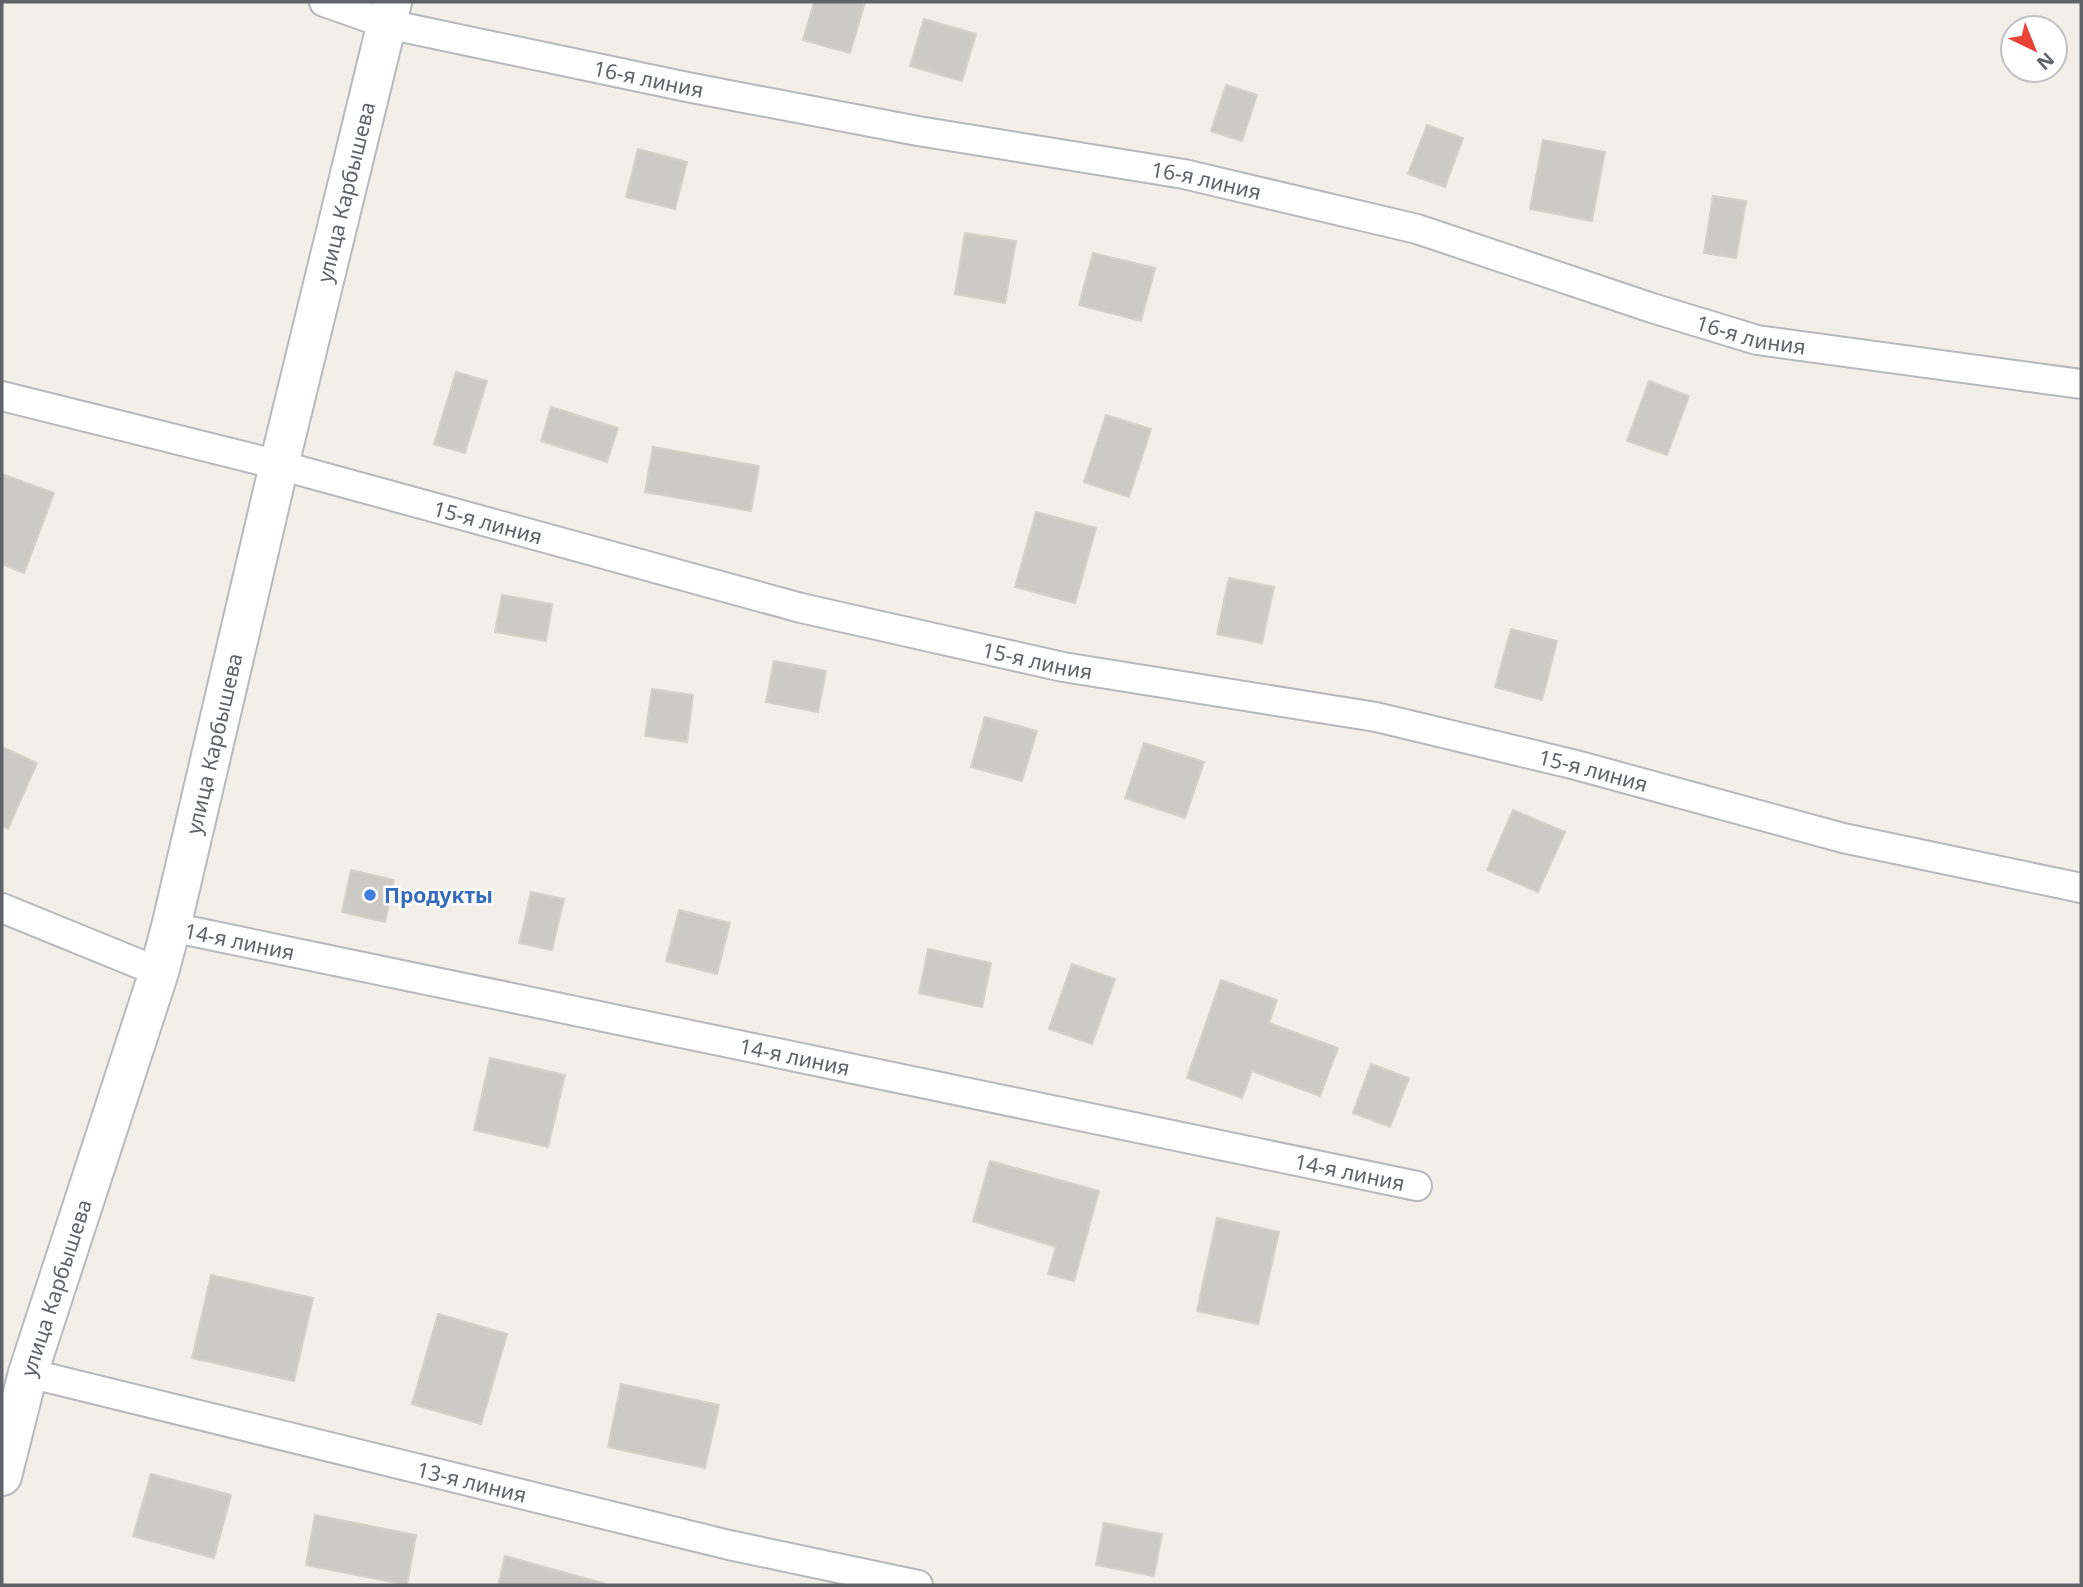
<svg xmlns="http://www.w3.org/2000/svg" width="2083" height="1587" viewBox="0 0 2083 1587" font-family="'Noto Sans',sans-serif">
<rect width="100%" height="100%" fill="#f1efe8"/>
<path fill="#cccac5" stroke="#d6d1c6" stroke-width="2" d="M 814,2 L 865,2 L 850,53 L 803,40 Z
M 924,19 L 976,34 L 962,81 L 910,66 Z
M 1226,85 L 1257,95 L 1242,141 L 1211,131 Z
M 1427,125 L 1463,138 L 1445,187 L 1408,174 Z
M 1543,140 L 1605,152 L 1592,221 L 1530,209 Z
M 638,149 L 687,162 L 675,209 L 626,197 Z
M 1713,196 L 1746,201 L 1736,258 L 1704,253 Z
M 965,233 L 1016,241 L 1005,303 L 955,294 Z
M 1093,253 L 1155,268 L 1141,321 L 1079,305 Z
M 456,372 L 487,381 L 465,453 L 434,444 Z
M 1649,381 L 1689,396 L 1667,455 L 1627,441 Z
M 551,407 L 618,428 L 607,462 L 541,441 Z
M 1106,415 L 1151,429 L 1129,497 L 1084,482 Z
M 653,447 L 759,466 L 751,511 L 645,492 Z
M 2,474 L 54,493 L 24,573 L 2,564 Z
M 1036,512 L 1096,528 L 1075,603 L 1015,587 Z
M 1229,578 L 1274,587 L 1262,643 L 1217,634 Z
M 502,595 L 552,604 L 546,641 L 495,632 Z
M 1511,629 L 1557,641 L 1542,700 L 1495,687 Z
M 774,661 L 826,671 L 818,712 L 766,702 Z
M 652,689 L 693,695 L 687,742 L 645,736 Z
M 985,717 L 1037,731 L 1022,781 L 971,767 Z
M 1144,743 L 1204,762 L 1185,818 L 1125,798 Z
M 2,747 L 37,763 L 8,829 L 2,826 Z
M 1513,810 L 1565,832 L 1538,892 L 1487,870 Z
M 351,870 L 394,880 L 385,922 L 342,912 Z
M 531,892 L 564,899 L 552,950 L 519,943 Z
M 679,910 L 730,923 L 717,974 L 666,961 Z
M 928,949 L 991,963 L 982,1007 L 919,993 Z
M 1072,964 L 1115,979 L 1092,1044 L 1049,1029 Z
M 1221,980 L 1277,1000 L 1269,1023 L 1338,1048 L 1320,1096 L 1252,1071 L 1242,1098 L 1187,1078 Z
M 490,1058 L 565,1075 L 548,1147 L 474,1130 Z
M 1371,1064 L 1409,1078 L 1390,1127 L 1353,1113 Z
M 990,1161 L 1099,1191 L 1074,1281 L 1048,1274 L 1056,1247 L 973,1221 Z
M 1217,1218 L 1279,1232 L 1258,1324 L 1197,1311 Z
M 211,1275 L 313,1298 L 294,1381 L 192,1358 Z
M 438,1314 L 507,1334 L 481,1424 L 412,1404 Z
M 621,1384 L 719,1405 L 705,1468 L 608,1447 Z
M 151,1474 L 231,1495 L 214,1558 L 133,1536 Z
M 315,1515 L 416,1535 L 407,1585 L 306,1565 Z
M 1104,1523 L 1162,1534 L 1154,1576 L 1096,1565 Z
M 505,1556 L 606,1584 L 606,1585 L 498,1585 Z"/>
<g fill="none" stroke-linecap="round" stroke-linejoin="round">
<g stroke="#b5b8bc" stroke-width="32">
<g id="street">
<path id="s1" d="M 324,2 L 387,24 L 687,87 L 918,131 L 1184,174 L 1417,229 L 1652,308 L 1757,340 L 2081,384"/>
<path id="s2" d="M 2,396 L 279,465 L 801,608 L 1063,667 L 1376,717 L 1576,765 L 1843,838 L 2081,888"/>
<path d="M 2,908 L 159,972"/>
<path id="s3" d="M 171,927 L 1417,1186"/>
<path id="s4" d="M 28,1373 L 729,1545 L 918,1585"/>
</g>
</g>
<g stroke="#b6babf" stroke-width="42">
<g id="secondary">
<path id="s5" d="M 2,1476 L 28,1373 L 159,972 L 171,927 L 279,465 L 392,2"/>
</g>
</g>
<use href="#street" stroke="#fff" stroke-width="28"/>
<use href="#secondary" stroke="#fff" stroke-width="38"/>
</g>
<circle fill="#3f7fe0" stroke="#fff" stroke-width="2.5" cx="370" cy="895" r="7"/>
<g text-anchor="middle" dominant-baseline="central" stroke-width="5" stroke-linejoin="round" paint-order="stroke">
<g font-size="21" fill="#5f6368" stroke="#fff">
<text stroke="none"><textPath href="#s1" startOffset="334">16-я линия</textPath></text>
<text stroke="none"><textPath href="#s1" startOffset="901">16-я линия</textPath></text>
<text stroke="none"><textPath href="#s5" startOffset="1330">улица Карбышева</textPath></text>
<text stroke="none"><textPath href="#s1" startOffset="1468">16-я линия</textPath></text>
<text stroke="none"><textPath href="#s2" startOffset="502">15-я линия</textPath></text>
<text stroke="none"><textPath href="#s2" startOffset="1069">15-я линия</textPath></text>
<text stroke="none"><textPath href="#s5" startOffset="763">улица Карбышева</textPath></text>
<text stroke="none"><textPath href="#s2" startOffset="1636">15-я линия</textPath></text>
<text stroke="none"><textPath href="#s3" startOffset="70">14-я линия</textPath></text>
<text stroke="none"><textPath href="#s3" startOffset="637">14-я линия</textPath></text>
<text stroke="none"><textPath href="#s3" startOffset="1204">14-я линия</textPath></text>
<text stroke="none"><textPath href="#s5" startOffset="196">улица Карбышева</textPath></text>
<text stroke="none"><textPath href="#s4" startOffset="457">13-я линия</textPath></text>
</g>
<g font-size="21" font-weight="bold" fill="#366cbe" stroke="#fff" text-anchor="start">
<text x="384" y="895">Продукты</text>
</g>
</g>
<rect width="2083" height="1587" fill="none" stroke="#5f6368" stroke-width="7"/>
<g transform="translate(2034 49) rotate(137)"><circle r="33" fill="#ffffff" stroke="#bfc1c3" stroke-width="2"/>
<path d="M0-5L12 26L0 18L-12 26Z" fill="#ea4335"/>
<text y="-10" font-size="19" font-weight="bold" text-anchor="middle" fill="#5f6368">N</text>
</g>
</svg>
